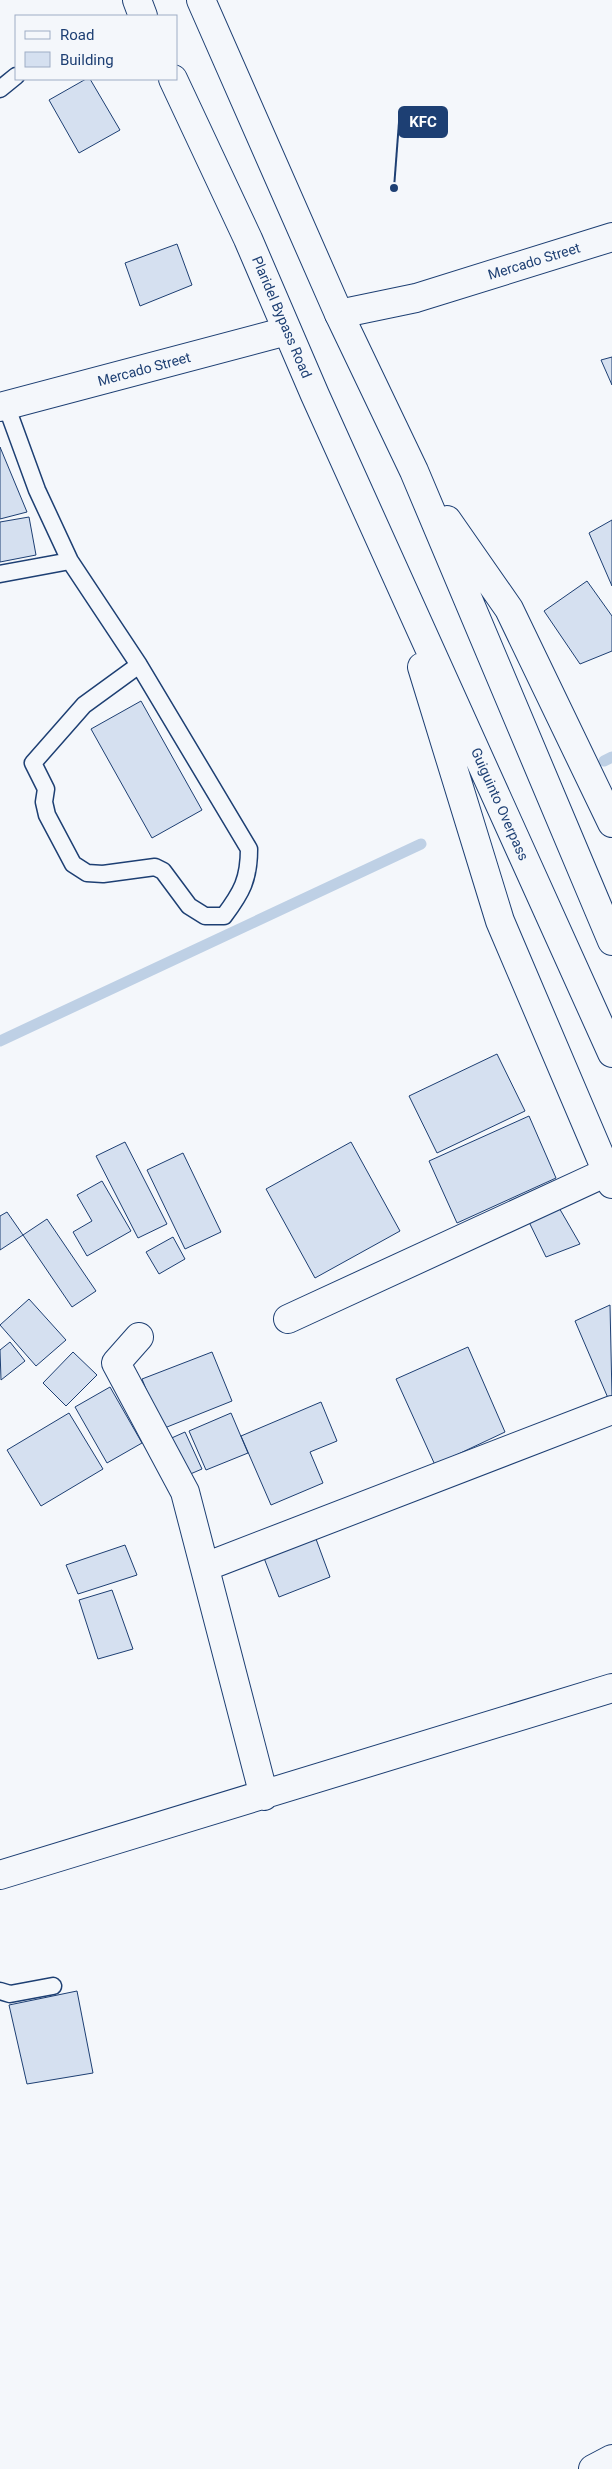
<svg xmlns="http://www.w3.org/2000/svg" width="612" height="2469" viewBox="0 0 612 2469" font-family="Roboto,sans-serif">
<rect width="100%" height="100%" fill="#f4f7fb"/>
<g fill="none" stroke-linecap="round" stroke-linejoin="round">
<path stroke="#bed0e5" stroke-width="11" d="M 604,761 L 612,757
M 0,1041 L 421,844"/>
</g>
<path fill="#d5e0f0" stroke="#1d3f73" d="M 86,79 L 90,79 L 120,130 L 79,153 L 49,100 Z
M 177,244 L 192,285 L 140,306 L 125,263 Z
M 612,357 L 612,385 L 601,360 Z
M 0,447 L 27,512 L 0,519 Z
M 29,517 L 36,555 L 0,562 L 0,522 Z
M 612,520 L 612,586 L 589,533 Z
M 587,581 L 612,616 L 612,651 L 580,664 L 544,611 Z
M 141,701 L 202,810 L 152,838 L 91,729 Z
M 497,1054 L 525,1111 L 437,1153 L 409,1096 Z
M 529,1116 L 556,1178 L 457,1223 L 429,1161 Z
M 125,1142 L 167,1224 L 138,1238 L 96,1156 Z
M 351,1142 L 400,1231 L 315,1278 L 266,1189 Z
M 183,1153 L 221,1232 L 185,1249 L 147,1170 Z
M 102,1181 L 131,1231 L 87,1256 L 73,1232 L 92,1221 L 77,1195 Z
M 558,1206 L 580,1244 L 546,1257 L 529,1222 Z
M 7,1212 L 23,1235 L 0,1250 L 0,1216 Z
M 47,1219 L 96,1291 L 72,1307 L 23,1235 Z
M 173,1237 L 185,1259 L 159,1274 L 146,1252 Z
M 29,1299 L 66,1340 L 36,1366 L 0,1325 Z
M 610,1305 L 612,1397 L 608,1398 L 575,1321 Z
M 10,1342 L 25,1361 L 1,1380 L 0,1350 Z
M 468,1347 L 505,1432 L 435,1465 L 396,1379 Z
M 73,1352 L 97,1375 L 66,1406 L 43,1383 Z
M 212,1352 L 232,1401 L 162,1429 L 142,1379 Z
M 110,1387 L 142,1443 L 107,1463 L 75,1407 Z
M 321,1402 L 337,1441 L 310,1452 L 323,1483 L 271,1505 L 241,1436 Z
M 69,1413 L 103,1469 L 41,1506 L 7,1450 Z
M 231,1413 L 248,1453 L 206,1470 L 189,1431 Z
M 185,1432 L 202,1469 L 181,1478 L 165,1441 Z
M 316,1539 L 330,1577 L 279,1597 L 264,1558 Z
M 125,1545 L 137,1575 L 78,1594 L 66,1565 Z
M 112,1590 L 133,1649 L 98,1659 L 79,1600 Z
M 77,1991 L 93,2073 L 27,2084 L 9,2005 Z"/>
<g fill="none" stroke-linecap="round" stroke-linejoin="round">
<g stroke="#1d3f73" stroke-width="19">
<path id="lane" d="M 0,89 L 16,76
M 6,405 L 37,490 L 70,561 L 139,665 L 249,849 C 249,879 242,892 224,916 L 205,916 L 189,906 L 163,871 L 155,867 L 103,874 L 87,873 L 73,864 L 47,815 L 44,802 L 46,789 L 33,763 L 84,705 L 139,665
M 0,574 L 70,561
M 0,1991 L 10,1994 L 53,1986"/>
</g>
<g stroke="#1d3f73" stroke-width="30">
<path id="street" d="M 288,1319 L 607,1172
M 139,1337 L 116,1363 L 185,1492 L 264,1796
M 205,1567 L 612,1410
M 0,1875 L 612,1688"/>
</g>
<g stroke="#1d3f73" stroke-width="30">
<path id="secondary" d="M 339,314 L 416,298 L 612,237
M 0,407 L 287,331
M 593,2469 L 612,2459"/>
</g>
<g stroke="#1d3f73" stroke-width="30">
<path id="highway" d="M 137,0 L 143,16
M 201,0 L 339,314 L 414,471 L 612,941
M 173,79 L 248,239 L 315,395 L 612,1053
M 447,520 L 509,609 L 612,823
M 422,667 L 500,921 L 612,1184"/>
</g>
<use href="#lane" stroke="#f4f7fb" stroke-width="16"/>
<use href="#street" stroke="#f4f7fb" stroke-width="28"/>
<use href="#secondary" stroke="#f4f7fb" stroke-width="28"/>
<use href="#highway" stroke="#f4f7fb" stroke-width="28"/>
</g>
<g text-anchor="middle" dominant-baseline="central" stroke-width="4" stroke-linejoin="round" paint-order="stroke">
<g font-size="14" fill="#1d3f73" stroke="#f4f7fb">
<text transform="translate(534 261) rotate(-17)">Mercado Street</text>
<text transform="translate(282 317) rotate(67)">Plaridel Bypass Road</text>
<text transform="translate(144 369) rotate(-15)">Mercado Street</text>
<text transform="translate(500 804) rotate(66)">Guiguinto Overpass</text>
</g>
</g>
<path fill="none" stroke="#1d3f73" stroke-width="2" d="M394 188L399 122"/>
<circle fill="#1d3f73" stroke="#f4f7fb" stroke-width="2" cx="394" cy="188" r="5"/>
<rect fill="#1d3f73" stroke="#1d3f73" stroke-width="2" x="399" y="107" width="48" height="30" rx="5"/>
<g font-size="15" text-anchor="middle" font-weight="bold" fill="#fff">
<text x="423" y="127">KFC</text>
</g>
<rect x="15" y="15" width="162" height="65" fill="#f4f7fb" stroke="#9eadc5"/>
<rect x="25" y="31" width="25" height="8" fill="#f4f7fb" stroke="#9eadc5"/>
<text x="60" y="40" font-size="15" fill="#1d3f73">Road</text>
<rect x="25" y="52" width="25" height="15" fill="#d5e0f0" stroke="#9eadc5"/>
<text x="60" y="65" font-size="15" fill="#1d3f73">Building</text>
</svg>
